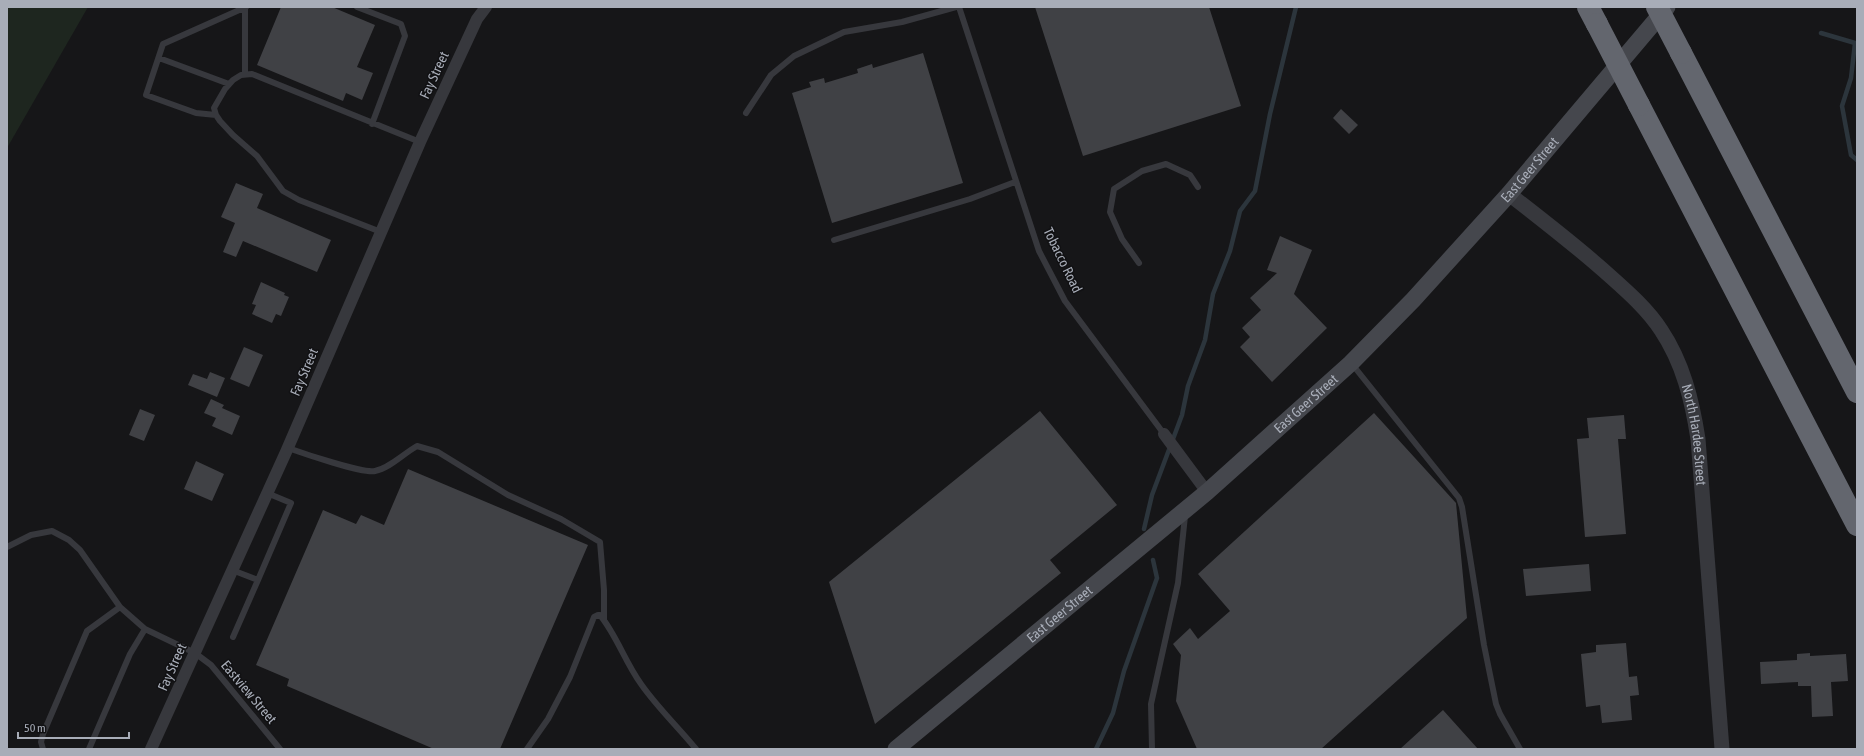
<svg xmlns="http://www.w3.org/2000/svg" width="1864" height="756" viewBox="0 0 1864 756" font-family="'Asap Condensed',sans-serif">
<rect width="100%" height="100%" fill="#161618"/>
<path fill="#1e261f" d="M 7,7 L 88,7 L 7,148 Z"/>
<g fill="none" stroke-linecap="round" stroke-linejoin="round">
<path stroke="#2c353c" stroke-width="4.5" d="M 1821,33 L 1855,43 L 1851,78 L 1842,106 L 1851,155 L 1857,160
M 1144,529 L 1152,495 L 1182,415 L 1188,386 L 1205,340 L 1213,294 L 1230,251 L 1240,211 L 1255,191 L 1270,114 L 1296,7
M 1096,749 L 1113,713 L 1124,671 L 1157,578 L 1153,560"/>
</g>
<path fill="#404145" d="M 281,7 L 332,7 L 375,25 L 357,67 L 373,73 L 362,100 L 346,93 L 343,101 L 257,65 Z
M 1035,7 L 1209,7 L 1241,106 L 1083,156 Z
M 923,53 L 963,183 L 832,223 L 792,93 L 811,87 L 809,82 L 824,78 L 825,83 L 858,73 L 857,69 L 872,64 L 873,68 Z
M 1341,109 L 1358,125 L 1349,134 L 1333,118 Z
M 236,183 L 263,194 L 257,208 L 331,240 L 317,272 L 243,241 L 236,257 L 223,252 L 235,223 L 221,217 Z
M 1280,236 L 1312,250 L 1294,294 L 1327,328 L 1272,382 L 1240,347 L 1250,337 L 1242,328 L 1261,310 L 1250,298 L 1277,273 L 1267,270 Z
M 261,282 L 285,293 L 284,295 L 289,297 L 281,316 L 276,314 L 272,323 L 252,314 L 256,305 L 252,304 Z
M 244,347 L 263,355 L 249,387 L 230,379 Z
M 210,372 L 225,378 L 217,397 L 188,385 L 193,374 L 207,379 Z
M 211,399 L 224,405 L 222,408 L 240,416 L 232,435 L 212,426 L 216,418 L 204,413 Z
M 140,409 L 155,415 L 144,441 L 129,435 Z
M 1040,411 L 1117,505 L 1050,560 L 1061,573 L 875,724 L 829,582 Z
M 1374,413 L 1456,503 L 1467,618 L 1321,749 L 1197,749 L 1176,701 L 1181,655 L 1173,644 L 1190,628 L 1198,639 L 1230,611 L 1198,574 Z
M 1624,415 L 1626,439 L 1618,439 L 1626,534 L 1585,537 L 1577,439 L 1589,438 L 1587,418 Z
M 196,461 L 224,474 L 212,501 L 184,489 Z
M 408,469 L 588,545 L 500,749 L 434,749 L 287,686 L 289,679 L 256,665 L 323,510 L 356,524 L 361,515 L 384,525 Z
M 1589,564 L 1591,591 L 1526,596 L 1523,569 Z
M 1626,643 L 1629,677 L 1637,676 L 1639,695 L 1630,696 L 1632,720 L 1602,723 L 1600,705 L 1586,707 L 1581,654 L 1596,652 L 1596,645 Z
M 1810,653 L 1810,656 L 1846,654 L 1848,681 L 1831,682 L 1833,716 L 1812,717 L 1811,686 L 1798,686 L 1798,682 L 1761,684 L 1760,662 L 1797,660 L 1797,654 Z
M 1443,710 L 1478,749 L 1400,749 Z"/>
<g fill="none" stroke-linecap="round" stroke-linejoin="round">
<path stroke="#37383d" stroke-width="6" d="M 357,7 L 401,24 L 405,36 L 372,124
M 959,7 L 1039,251 L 1065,301 L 1164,434
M 159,58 L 229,84
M 245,74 L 245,7
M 746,113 L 771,75 L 794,56 L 844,32 L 902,22 L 956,7
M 216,115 L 196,113 L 146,95 L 163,44 L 246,7
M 381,232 L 299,200 L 283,191 L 257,156 L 233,135 L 220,121 L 216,115 L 214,108 L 225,89 L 233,80 L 241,75 L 252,74 L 420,142
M 834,240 L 970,199 L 1015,182
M 1139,263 L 1122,239 L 1110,212 L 1114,189 L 1142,171 L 1166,164 L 1190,175 L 1198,187
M 1352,364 L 1459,498 L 1462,507 L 1484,645 L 1496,704 L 1500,714 L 1520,749
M 288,448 C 302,453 364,474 375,471 C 390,468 403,454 417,446 L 438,452 L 508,495 L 561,519 L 600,542 L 604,590 L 604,620
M 7,547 L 31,535 L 52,531 L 69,540 L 80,550 L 120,607 L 145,629 L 195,653 L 211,665 L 280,749
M 232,570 L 258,580 L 291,503 L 267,493
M 233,637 L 258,580
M 43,749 L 41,742 L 43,734 L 87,631 L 120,607
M 89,749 L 130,654 L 145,629
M 527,749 L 548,719 L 570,677 L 594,617 L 598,615 L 600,615 C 617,636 625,662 641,684 C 657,707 678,727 696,749
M 1152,749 L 1151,704 L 1178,583 L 1185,516"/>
<path stroke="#37383d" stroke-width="12" d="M 1164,434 L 1207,492
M 151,749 L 286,452 L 420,142 L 477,19 L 486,7"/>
<path stroke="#37383d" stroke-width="15" id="s1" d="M 1509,194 C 1544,221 1579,248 1611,277 C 1629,293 1648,310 1661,330 C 1683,363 1692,400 1698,439 L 1722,749"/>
<path stroke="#45474d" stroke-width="17" id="s2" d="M 896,749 L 1207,492 L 1351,363 L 1413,300 L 1509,194 L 1667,7"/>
<path stroke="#63666e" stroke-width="22" d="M 1588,7 L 1597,24
M 1681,53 L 1857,392
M 1639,105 L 1857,525"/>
<path stroke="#63666e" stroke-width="22" d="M 1657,7 L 1681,53
M 1597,24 L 1639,105"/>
</g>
<g text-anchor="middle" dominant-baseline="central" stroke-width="3" stroke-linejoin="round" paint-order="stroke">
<g font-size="14" fill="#a8adb8" stroke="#111113">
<text transform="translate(434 75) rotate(-65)">Fay Street</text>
<text stroke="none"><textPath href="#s2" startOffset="860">East Geer Street</textPath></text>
<text transform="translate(1063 260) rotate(64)">Tobacco Road</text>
<text transform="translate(304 372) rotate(-67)">Fay Street</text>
<text stroke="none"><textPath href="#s2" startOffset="536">East Geer Street</textPath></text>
<text stroke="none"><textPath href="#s1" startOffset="316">North Hardee Street</textPath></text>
<text stroke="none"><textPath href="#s2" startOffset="212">East Geer Street</textPath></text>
<text transform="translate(172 667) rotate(-66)">Fay Street</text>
<text transform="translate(249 692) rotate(50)">Eastview Street</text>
</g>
</g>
<rect width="1864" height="756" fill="none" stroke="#a8adb8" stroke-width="16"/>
<path d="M18 732v6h111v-6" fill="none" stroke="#a8adb8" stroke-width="2"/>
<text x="24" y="732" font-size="12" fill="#a8adb8" stroke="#111113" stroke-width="3" paint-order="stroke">50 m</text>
</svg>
